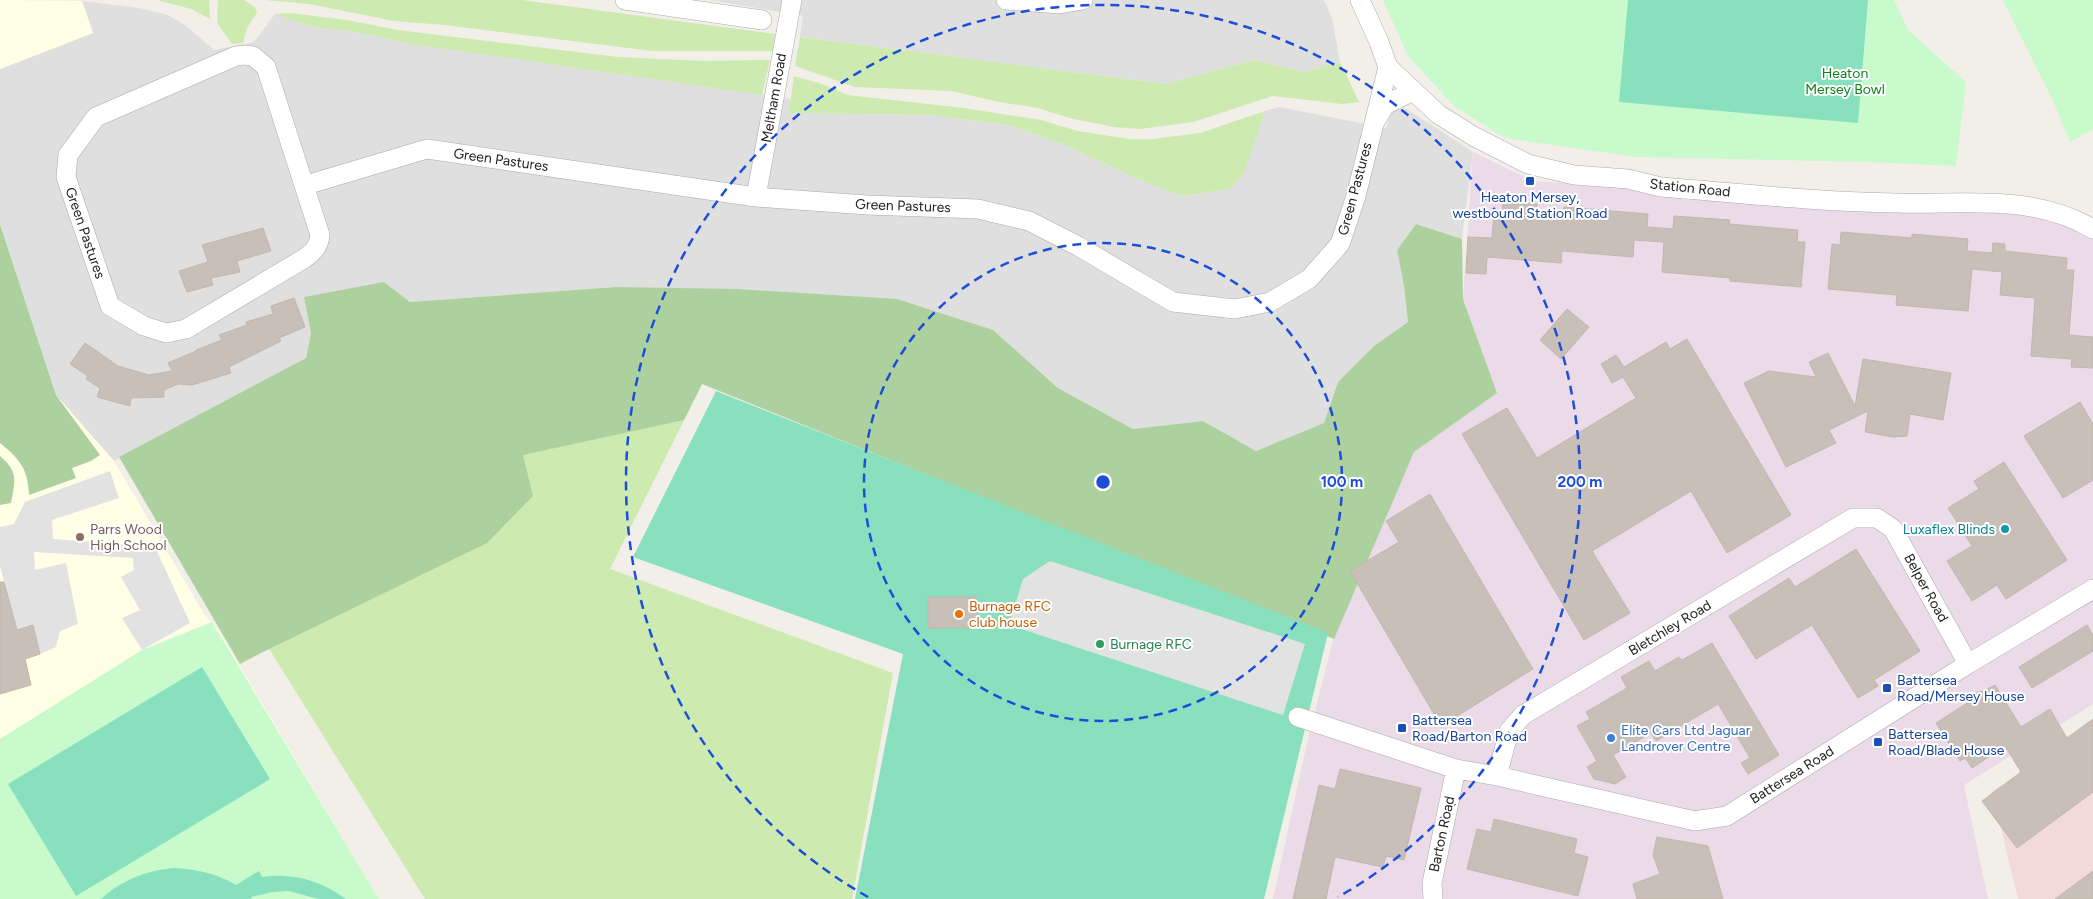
<svg xmlns="http://www.w3.org/2000/svg" width="2093" height="899" viewBox="0 0 2093 899" font-family="Figtree,sans-serif">
<rect width="100%" height="100%" fill="#f2efe9"/>
<path fill="#e0dfdf" d="M 710,0 L 1324,0 L 1332,18 L 1340,62 L 1303,72 L 1253,60 L 1167,84 L 800,37 L 803,16 Z
M 82,1 L 139,8 L 168,15 L 185,25 L 214,50 L 254,42 L 275,14 L 312,27 L 351,31 L 411,44 L 791,99 L 789,113 L 931,115 L 1009,125 L 1062,144 L 1149,184 L 1183,196 L 1230,189 L 1244,173 L 1265,111 L 1279,107 L 1386,128 L 1391,113 L 1398,109 L 1407,109 L 1473,152 L 1462,239 L 1416,224 L 1397,250 L 1404,286 L 1408,322 L 1374,346 L 1338,382 L 1324,423 L 1256,451 L 1203,421 L 1133,429 L 1058,388 L 993,330 L 616,287 L 410,302 L 384,282 L 311,333 L 306,358 L 114,461 L 56,395 L 0,224 L 0,69 L 93,33 Z"/>
<path fill="#f2dad9" d="M 2093,731 L 2093,899 L 2018,899 L 1992,791 Z"/>
<path fill="#ebdbe8" d="M 1473,152 L 1533,181 L 1881,205 L 1987,202 L 2093,231 L 2093,704 L 1964,785 L 1988,899 L 1273,899 L 1307,743 L 1351,569 L 1414,452 L 1496,393 L 1463,298 Z"/>
<path fill="#ffffe5" d="M 0,0 L 82,1 L 93,33 L 0,69 Z
M 0,224 L 56,395 L 114,461 L 204,614 L 217,628 L 379,899 L 0,899 Z"/>
<path fill="#cdebb0" d="M 157,0 L 209,0 L 210,19 L 191,9 Z
M 218,0 L 244,0 L 255,7 L 257,13 L 247,28 L 243,43 L 232,44 L 217,23 Z
M 265,0 L 522,0 L 775,34 L 773,51 L 652,51 L 445,25 L 394,21 L 309,4 Z
M 290,13 L 347,20 L 398,30 L 618,57 L 704,61 L 770,60 L 762,95 L 411,44 L 351,31 L 312,27 L 275,14 Z
M 800,37 L 1167,84 L 1253,60 L 1303,72 L 1340,62 L 1359,102 L 1342,104 L 1273,96 L 1193,122 L 1140,129 L 1114,127 L 1069,118 L 1038,108 L 999,102 L 951,91 L 855,87 L 795,66 Z
M 794,76 L 822,84 L 848,95 L 964,108 L 1041,120 L 1078,131 L 1129,139 L 1152,139 L 1200,133 L 1265,111 L 1244,173 L 1230,189 L 1183,196 L 1149,184 L 1062,144 L 1009,125 L 931,115 L 789,113 Z
M 702,384 L 610,569 L 893,673 L 852,899 L 425,899 L 261,636 L 454,385 Z"/>
<path fill="#add19e" d="M 0,224 L 56,395 L 100,455 L 91,461 L 72,468 L 76,478 L 29,495 C 28,469 20,459 0,443 Z
M 1416,224 L 1462,239 L 1463,299 L 1497,393 L 1414,452 L 1334,639 L 702,384 L 684,420 L 523,455 L 533,496 L 487,543 L 261,653 L 240,664 L 119,457 L 306,358 L 311,333 L 304,297 L 384,282 L 410,302 L 616,287 L 736,289 L 897,299 L 993,330 L 1058,388 L 1133,429 L 1203,421 L 1256,451 L 1324,423 L 1338,382 L 1374,346 L 1408,322 L 1404,286 L 1397,250 Z
M 0,456 C 19,472 15,481 11,503 L 0,505 Z"/>
<path fill="#c8facc" d="M 1383,0 L 1894,0 L 1908,30 L 1966,82 L 1956,166 L 1868,162 L 1636,157 L 1505,138 L 1455,107 L 1408,56 Z
M 2003,0 L 2093,0 L 2093,129 L 2070,142 L 2054,103 Z
M 212,622 L 379,899 L 0,899 L 0,739 L 142,650 Z"/>
<path fill="#88e0be" d="M 1628,0 L 1868,0 L 1858,123 L 1619,102 Z
M 716,391 L 1328,633 L 1264,899 L 855,899 L 903,654 L 633,557 Z
M 202,667 L 270,779 L 76,896 L 8,784 Z
M 173,868 C 196,869 216,873 236,885 L 259,871 L 262,877 C 293,872 322,881 346,899 L 318,899 L 289,891 L 273,892 L 251,897 L 252,899 L 101,899 C 122,880 145,871 173,868 Z"/>
<path fill="#e2e2e2" d="M 110,471 L 119,498 L 52,520 L 53,539 L 155,547 L 190,623 L 142,650 L 122,618 L 140,610 L 121,577 L 134,570 L 133,558 L 34,552 L 35,570 L 66,563 L 78,624 L 60,631 L 56,647 L 40,654 L 33,626 L 17,630 L 0,566 L 0,527 L 14,524 L 25,502 Z
M 1050,561 L 1305,644 L 1283,715 L 1009,625 L 1023,579 Z"/>
<path fill="#c7bfb8" stroke="#c4b6ab" d="M 1503,201 L 1537,204 L 1536,216 L 1563,218 L 1564,207 L 1648,214 L 1647,227 L 1673,229 L 1674,216 L 1730,220 L 1729,224 L 1798,230 L 1797,242 L 1805,242 L 1801,287 L 1730,281 L 1730,278 L 1662,272 L 1664,242 L 1634,240 L 1633,257 L 1562,251 L 1561,263 L 1487,257 L 1486,274 L 1466,273 L 1468,237 L 1492,238 L 1494,214 L 1502,215 Z
M 263,228 L 271,251 L 237,261 L 240,272 L 211,278 L 213,285 L 187,292 L 179,271 L 208,262 L 202,245 Z
M 1841,232 L 1912,238 L 1912,234 L 1968,239 L 1967,251 L 1992,253 L 1993,243 L 2005,244 L 2005,251 L 2067,258 L 2066,270 L 2074,270 L 2069,335 L 2093,337 L 2093,368 L 2071,367 L 2072,359 L 2031,356 L 2035,298 L 2000,295 L 2002,272 L 1972,269 L 1968,311 L 1896,305 L 1897,295 L 1828,289 L 1832,244 L 1840,245 Z
M 294,298 L 305,327 L 279,338 L 281,341 L 229,367 L 231,373 L 192,385 L 178,384 L 164,390 L 164,397 L 131,398 L 130,406 L 97,397 L 100,388 L 86,379 L 88,376 L 70,364 L 85,343 L 118,366 L 149,375 L 172,371 L 168,363 L 196,351 L 196,350 L 222,340 L 219,335 L 247,325 L 246,322 L 273,314 L 271,306 Z
M 1567,309 L 1589,327 L 1561,359 L 1540,340 Z
M 1687,339 L 1791,515 L 1727,553 L 1691,491 L 1592,551 L 1630,613 L 1584,640 L 1462,434 L 1507,408 L 1537,458 L 1636,398 L 1623,377 L 1612,383 L 1601,364 L 1616,355 L 1624,367 L 1666,342 L 1670,349 Z
M 1828,353 L 1855,406 L 1863,359 L 1951,373 L 1943,420 L 1910,414 L 1907,436 L 1893,437 L 1865,432 L 1868,411 L 1829,430 L 1836,443 L 1786,467 L 1744,383 L 1769,371 L 1816,377 L 1809,362 Z
M 2080,402 L 2093,424 L 2093,480 L 2063,498 L 2024,436 Z
M 2004,462 L 2067,560 L 2006,599 L 1997,585 L 1972,601 L 1947,561 L 1972,546 L 1948,508 L 1979,489 L 1974,481 Z
M 1430,494 L 1533,669 L 1441,726 L 1350,571 L 1399,542 L 1386,521 Z
M 1856,549 L 1920,651 L 1874,680 L 1878,686 L 1858,698 L 1812,625 L 1756,659 L 1729,616 L 1789,578 L 1795,587 Z
M 0,582 L 4,582 L 17,630 L 33,625 L 40,654 L 25,659 L 31,685 L 0,694 Z
M 928,597 L 977,597 L 977,628 L 928,628 Z
M 2087,625 L 2093,635 L 2093,651 L 2032,688 L 2019,667 Z
M 1712,643 L 1779,755 L 1748,774 L 1741,763 L 1750,758 L 1718,704 L 1656,741 L 1651,733 L 1613,755 L 1626,777 L 1615,784 L 1594,779 L 1587,767 L 1597,761 L 1577,726 L 1590,719 L 1586,712 L 1627,688 L 1621,677 L 1649,661 L 1655,671 L 1679,657 L 1682,660 Z
M 1995,685 L 2021,727 L 2050,709 L 2067,738 L 2093,719 L 2093,792 L 2017,848 L 1982,801 L 2021,772 L 2005,746 L 1972,768 L 1965,758 L 1960,761 L 1936,723 L 1975,698 L 1972,693 L 1984,691 Z
M 1340,769 L 1421,788 L 1404,860 L 1386,856 L 1383,867 L 1335,857 L 1326,899 L 1293,899 L 1319,785 L 1335,789 Z
M 1494,819 L 1577,839 L 1574,853 L 1588,857 L 1578,896 L 1467,869 L 1477,829 L 1491,832 Z
M 1657,837 L 1708,846 L 1723,899 L 1637,899 L 1633,884 L 1660,874 L 1653,855 Z
M 2093,871 L 2093,899 L 2055,899 Z"/>
<g fill="none" stroke-linecap="round" stroke-linejoin="round">
<g stroke="#a9a9a9" stroke-width="20">
<path id="street" d="M 625,0 L 762,20
M 1006,0 L 1059,4 L 1083,0
M 1360,0 L 1379,42 L 1388,67 L 1438,114 L 1473,136 L 1528,164 L 1574,175 L 1628,179 L 1661,187 C 1739,193 1818,202 1896,203 C 1963,205 2032,193 2093,229
M 245,55 L 253,56 L 266,67 L 320,235 C 319,246 314,251 305,258 L 186,329 L 166,333 L 144,326 L 110,306 L 66,177 L 68,155 L 96,117 L 236,56 Z
M 1376,120 L 1385,105 L 1413,91
M 306,185 L 427,149 L 756,197 L 867,205 L 978,209 L 1029,221 L 1078,246 L 1173,302 L 1235,309 L 1270,302 L 1309,279 L 1340,244 L 1356,196 L 1388,67
M 756,197 L 792,0
M 1298,717 L 1456,769 L 1497,776 L 1695,821 L 1727,816 L 1968,664 L 2093,589
M 1497,776 L 1509,731 L 1523,715 L 1853,518 L 1877,518 L 1893,529 L 1968,664
M 1433,899 L 1432,883 L 1456,769"/>
</g>
<use href="#street" stroke="#fff" stroke-width="19"/>
</g>
<g fill="none" stroke="#1d4ed8" stroke-width="2.5" stroke-dasharray="9 6">
<circle cx="1103" cy="482" r="239"/>
<path d="M868 897A477 477 0 1 1 1338 897"/>
</g>
<g fill="#1a4fb4" stroke="#fff" stroke-width="2">
<rect x="1525" y="176" width="10" height="10" rx="2.5"/>
<rect x="1882" y="683" width="10" height="10" rx="2.5"/>
<rect x="1397" y="723" width="10" height="10" rx="2.5"/>
<rect x="1873" y="737" width="10" height="10" rx="2.5"/>
</g>
<circle fill="#0f9aa8" stroke="#fff" stroke-width="2" cx="2005" cy="529" r="5"/>
<circle fill="#8d6e63" stroke="#fff" stroke-width="2" cx="80" cy="537" r="5"/>
<circle fill="#e8710a" stroke="#fff" stroke-width="2" cx="959" cy="614" r="5"/>
<circle fill="#2e9e5b" stroke="#fff" stroke-width="2" cx="1100" cy="644" r="5"/>
<circle fill="#3f7fe0" stroke="#fff" stroke-width="2" cx="1611" cy="738" r="5"/>
<g text-anchor="middle" dominant-baseline="central" stroke-width="4" stroke-linejoin="round" paint-order="stroke">
<g font-size="14" fill="#0c8416" stroke="#fff">
<text x="1845" y="73">Heaton<tspan x="1845" dy="16">Mersey Bowl</tspan></text>
</g>
<g font-size="14" fill="#222" stroke="#fff">
<text transform="translate(774 98) rotate(-80)">Meltham Road</text>
<text transform="translate(501 160) rotate(8)">Green Pastures</text>
<text transform="translate(1690 188) rotate(6)">Station Road</text>
<text transform="translate(1355 189) rotate(-75)">Green Pastures</text>
<text transform="translate(903 206) rotate(2)">Green Pastures</text>
<text transform="translate(85 233) rotate(71)">Green Pastures</text>
<text transform="translate(1926 588) rotate(61)">Belper Road</text>
<text transform="translate(1670 628) rotate(-31)">Bletchley Road</text>
<text transform="translate(1792 775) rotate(-32)">Battersea Road</text>
<text transform="translate(1442 834) rotate(-78)">Barton Road</text>
</g>
<g font-size="14" fill="#164399" stroke="#fff" text-anchor="start">
<text x="1530" y="197" text-anchor="middle">Heaton Mersey,<tspan x="1530" dy="16">westbound Station Road</tspan></text>
<text x="1897" y="680">Battersea<tspan x="1897" dy="16">Road/Mersey House</tspan></text>
<text x="1412" y="720">Battersea<tspan x="1412" dy="16">Road/Barton Road</tspan></text>
<text x="1888" y="734">Battersea<tspan x="1888" dy="16">Road/Blade House</tspan></text>
</g>
<g font-size="14" fill="#785e54" stroke="#fff" text-anchor="start">
<text x="90" y="529">Parrs Wood<tspan x="90" dy="16">High School</tspan></text>
</g>
<g font-size="14" fill="#0d838f" stroke="#fff" text-anchor="end">
<text x="1995" y="529">Luxaflex Blinds</text>
</g>
<g font-size="14" fill="#c56008" stroke="#fff" text-anchor="start">
<text x="969" y="606">Burnage RFC<tspan x="969" dy="16">club house</tspan></text>
</g>
<g font-size="14" fill="#27864d" stroke="#fff" text-anchor="start">
<text x="1110" y="644">Burnage RFC</text>
</g>
<g font-size="14" fill="#366cbe" stroke="#fff" text-anchor="start">
<text x="1621" y="730">Elite Cars Ltd Jaguar<tspan x="1621" dy="16">Landrover Centre</tspan></text>
</g>
</g>
<circle cx="1103" cy="482" r="8" fill="#1d4ed8" stroke="#fff" stroke-width="2.5"/>
<g font-size="15" text-anchor="middle" font-weight="bold" fill="#1d4ed8" stroke="#fff" stroke-width="4" stroke-linejoin="round" paint-order="stroke">
<text x="1342" y="487">100 m</text>
<text x="1580" y="487">200 m</text>
</g>
</svg>
